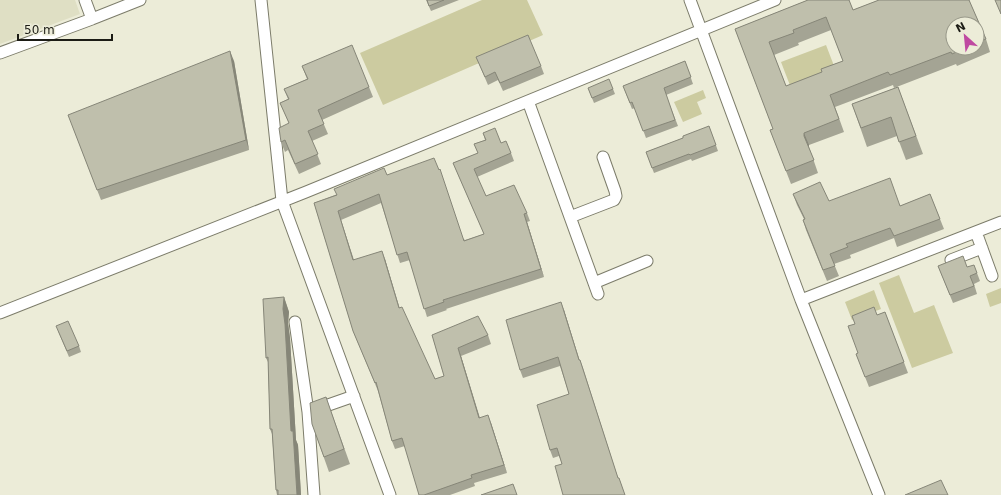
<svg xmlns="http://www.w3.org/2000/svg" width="1001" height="495" viewBox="0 0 1001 495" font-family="'DejaVu Sans',sans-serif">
<rect width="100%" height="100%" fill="#ececd8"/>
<path fill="#dfdfc4" d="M 0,0 L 75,0 L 80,14 L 0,44 Z"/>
<path fill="#cccba0" d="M 482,0 L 527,0 L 543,35 L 383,105 L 360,53 Z
M 826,45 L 836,71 L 791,88 L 781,62 Z
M 703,90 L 706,98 L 697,102 L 702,114 L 683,122 L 674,102 Z
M 899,275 L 914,313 L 934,305 L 953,353 L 912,368 L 879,283 Z
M 1001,288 L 1001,303 L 990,307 L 986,294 Z
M 874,290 L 881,309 L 852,320 L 845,302 Z"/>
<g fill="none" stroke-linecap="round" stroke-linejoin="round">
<g stroke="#7c7c6a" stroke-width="13">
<path id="minor" d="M 85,0 L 92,19
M 261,0 L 282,201 L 390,495
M 690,0 L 801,300 L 879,495
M 0,53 L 92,19 L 140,0
M 528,101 L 598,294
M 570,217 L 614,200 L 616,196 L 615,191 L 603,157
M 976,232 L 992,276
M 951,260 L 982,248
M 594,283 L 647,261
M 801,300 L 1001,222
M 0,313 L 306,192 L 775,0
M 295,322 L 308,412 L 314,495
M 314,410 L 354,396"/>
</g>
<use href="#minor" stroke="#fff" stroke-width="11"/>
</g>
<path fill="#a4a494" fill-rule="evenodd" d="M 426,0 L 459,0 L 431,11 Z
M 808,0 L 849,0 L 853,10 L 879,0 L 969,0 L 986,39 L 990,52 L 957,66 L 956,64 L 894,88 L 893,85 L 835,107 L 844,132 L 809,145 L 809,147 L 818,173 L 791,184 L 770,130 L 773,129 L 735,29 ZM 953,24 L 977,24 L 977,48 L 953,48 ZM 831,30 L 843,61 L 821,69 L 822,72 L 786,86 L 774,55 L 799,45 L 798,43 Z
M 476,57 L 541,66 L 544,74 L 503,91 L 498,80 L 488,85 Z
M 234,61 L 249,150 L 101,200 L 72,125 Z
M 685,61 L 693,84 L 666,95 L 678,126 L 646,138 L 635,108 L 632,109 L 623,86 Z
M 302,66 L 369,87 L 373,97 L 322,120 L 328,134 L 312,141 L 321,164 L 299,174 L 288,150 L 285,152 L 281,142 L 289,123 L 280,103 L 288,99 L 284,89 L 307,79 Z
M 898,87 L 923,154 L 906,160 L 897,136 L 867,147 L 852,104 Z
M 588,88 L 613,89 L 615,94 L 594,103 Z
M 709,126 L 718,151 L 692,161 L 691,159 L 654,173 L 646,152 L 683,138 Z
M 483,133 L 501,143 L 511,153 L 514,161 L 477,177 L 486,196 L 527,213 L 530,221 L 527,222 L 544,277 L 446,309 L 447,310 L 427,317 L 410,260 L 400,263 L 381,203 L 341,220 L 354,260 L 385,259 L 399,308 L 435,379 L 444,376 L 432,335 L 488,335 L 491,344 L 461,356 L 480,418 L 491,423 L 507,473 L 474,483 L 475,486 L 450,495 L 419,495 L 405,446 L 395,449 L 392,441 L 378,391 L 353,331 L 314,203 L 387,175 L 465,240 L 484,234 L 453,163 L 478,153 L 474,144 L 485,140 Z
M 793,194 L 829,201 L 900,206 L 930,194 L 944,229 L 897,247 L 894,238 L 850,255 L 851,258 L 834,264 L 839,276 L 827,281 L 806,230 L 803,220 L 804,219 L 797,205 Z
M 938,266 L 967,267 L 977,273 L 980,281 L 974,284 L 977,294 L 953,303 Z
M 284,297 L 289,312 L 288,323 L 290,338 L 296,440 L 298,445 L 301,495 L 277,495 L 276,490 L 272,434 L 270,429 L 268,362 L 266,358 Z
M 564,310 L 579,360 L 580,360 L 583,368 L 618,478 L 619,478 L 625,495 L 563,495 L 562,464 L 559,456 L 553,458 L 550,450 L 569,394 L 560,366 L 523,378 L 520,370 Z
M 885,312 L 908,373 L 869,387 L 856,354 L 858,353 L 877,315 Z
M 58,331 L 79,346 L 81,352 L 69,357 Z
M 326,397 L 350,464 L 329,472 L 312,424 Z"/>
<path fill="#868678" d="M 230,51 L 234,61 L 249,150 L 246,140 Z
M 804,133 L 809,145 L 809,148 L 804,136 Z
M 338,211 L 341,220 L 356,268 L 353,260 Z
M 524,214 L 527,222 L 544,277 L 541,269 Z
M 382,251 L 385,259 L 402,316 L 399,308 Z
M 284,297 L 289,312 L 288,323 L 290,338 L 296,440 L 298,445 L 301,495 L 297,495 L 291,431 L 283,309 Z
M 561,302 L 564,310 L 582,368 L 579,360 Z
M 458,348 L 461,356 L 482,426 L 479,418 Z
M 488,415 L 491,423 L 507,473 L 504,465 Z"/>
<path fill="#bfbfac" stroke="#868678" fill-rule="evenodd" d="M 427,0 L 444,0 L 429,6 Z
M 808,0 L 849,0 L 853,10 L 879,0 L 969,0 L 986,39 L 977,43 L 977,24 L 953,24 L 953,48 L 965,48 L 952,54 L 951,52 L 890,75 L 888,72 L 830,95 L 839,119 L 804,133 L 804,136 L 814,160 L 786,171 L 770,130 L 773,129 L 735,29 ZM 826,17 L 843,61 L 821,69 L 822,72 L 786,86 L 769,42 L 794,33 L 793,30 Z
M 995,0 L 1001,0 L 1001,14 Z
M 528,35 L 541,66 L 500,83 L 495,72 L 485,77 L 476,57 Z
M 352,45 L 369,87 L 318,110 L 324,124 L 308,131 L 318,154 L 295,164 L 285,140 L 281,142 L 279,128 L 289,123 L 280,103 L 289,99 L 284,89 L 308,79 L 302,66 Z
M 230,51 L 246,140 L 97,190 L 68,115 Z
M 685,61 L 691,77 L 664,88 L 675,120 L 643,131 L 632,102 L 630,103 L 623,86 Z
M 609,79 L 613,89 L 592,98 L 588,88 Z
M 898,87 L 916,136 L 899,142 L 891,117 L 861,128 L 852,104 Z
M 709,126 L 716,145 L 690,155 L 689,154 L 652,168 L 646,152 L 683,138 L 683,136 Z
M 495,128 L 501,143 L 506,141 L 511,153 L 474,169 L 486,196 L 514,185 L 527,213 L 524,214 L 541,269 L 443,300 L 444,302 L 424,309 L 407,252 L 397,255 L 379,194 L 338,211 L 353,260 L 382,251 L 399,308 L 402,307 L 435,379 L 444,376 L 432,335 L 478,316 L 488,335 L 458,348 L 479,418 L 488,415 L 504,465 L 471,475 L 472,478 L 424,495 L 419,495 L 402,438 L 392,441 L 376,382 L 375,383 L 353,331 L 314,203 L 337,195 L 334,189 L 384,168 L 387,175 L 434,158 L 439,170 L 440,169 L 464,241 L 484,234 L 453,163 L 478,153 L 474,144 L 486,140 L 483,133 Z
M 890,178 L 900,206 L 930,194 L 940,219 L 894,236 L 890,228 L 846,244 L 848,247 L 830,254 L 835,266 L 823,270 L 803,220 L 805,219 L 793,194 L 820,182 L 829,201 Z
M 963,256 L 967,267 L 974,265 L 977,273 L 970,276 L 974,286 L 950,295 L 938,266 Z
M 284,297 L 283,309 L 285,324 L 291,431 L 293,431 L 297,495 L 278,495 L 278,490 L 276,490 L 272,429 L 270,429 L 268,357 L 266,358 L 263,299 Z
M 561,302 L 579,360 L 580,360 L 618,478 L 619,478 L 625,495 L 563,495 L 555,466 L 562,464 L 557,448 L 550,450 L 537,405 L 569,394 L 558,357 L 520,370 L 506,320 Z
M 874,307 L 877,315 L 885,312 L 904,362 L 865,377 L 856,354 L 858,353 L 848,326 L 855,324 L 852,316 Z
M 68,321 L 79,346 L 67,351 L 56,326 Z
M 326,397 L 344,449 L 324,457 L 312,424 L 310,403 Z
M 941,480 L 948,495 L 905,495 Z
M 513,484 L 517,495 L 481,495 Z"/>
<g transform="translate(965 36) rotate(333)"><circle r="19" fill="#ececd8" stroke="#99998a"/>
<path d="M0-3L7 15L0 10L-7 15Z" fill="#bf49a1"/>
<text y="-6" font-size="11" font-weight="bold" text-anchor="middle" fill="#1c1c15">N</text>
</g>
<path d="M18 34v6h94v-6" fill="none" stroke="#1c1c15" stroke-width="2"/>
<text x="24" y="34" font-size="12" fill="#1c1c15" stroke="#ececd8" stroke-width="3" paint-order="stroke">50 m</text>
</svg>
